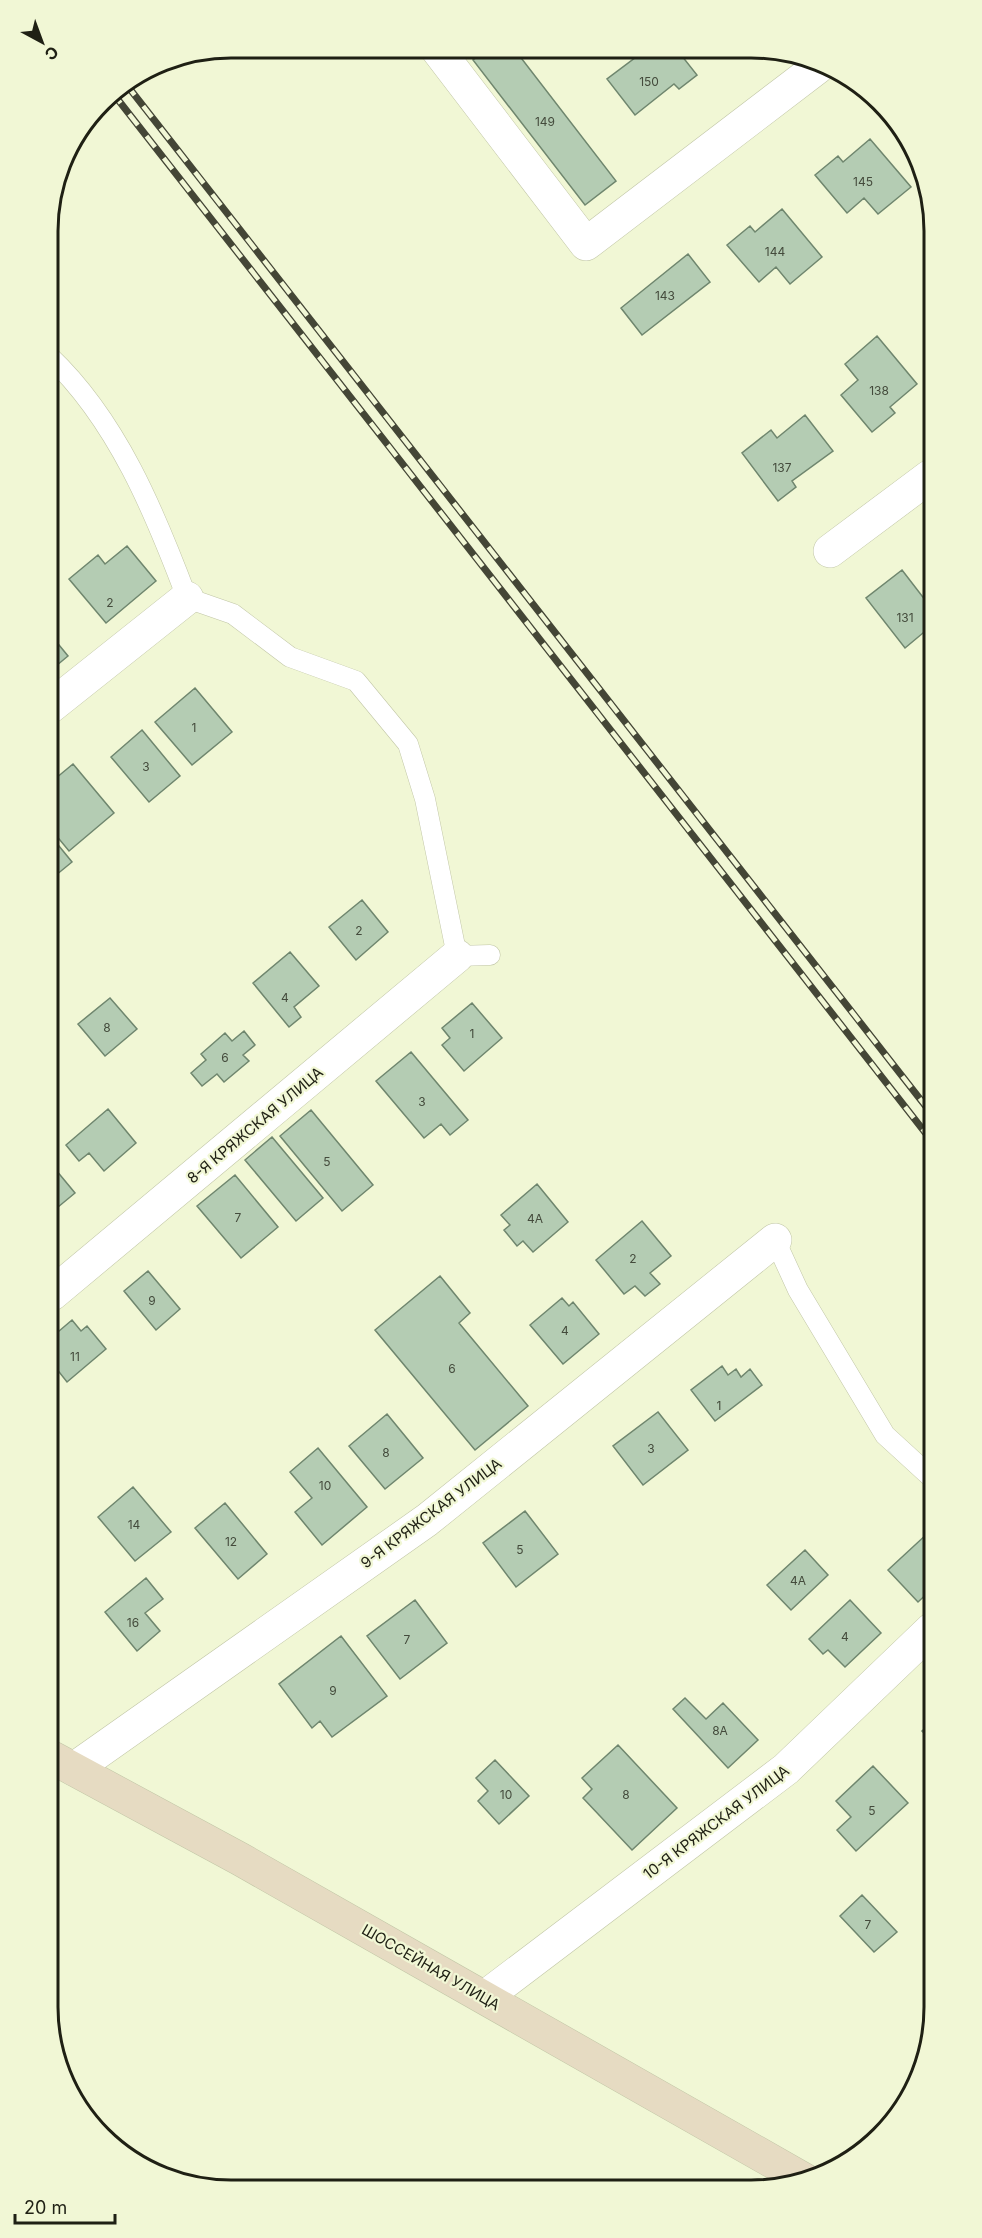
<svg xmlns="http://www.w3.org/2000/svg" width="982" height="2238" viewBox="0 0 982 2238" font-family="Inter,sans-serif">
<rect width="100%" height="100%" fill="#f1f7d5"/>
<path fill="#b4ccb3" stroke="#6f866e" stroke-width="1.5" d="M 487,50 L 515,50 L 616,181 L 585,205 L 473,60 Z
M 631,50 L 678,51 L 697,75 L 679,89 L 674,84 L 635,115 L 607,79 L 636,57 Z
M 870,139 L 911,187 L 878,214 L 864,198 L 847,213 L 815,175 L 838,156 L 843,162 Z
M 782,209 L 822,257 L 790,284 L 776,267 L 759,282 L 727,245 L 750,226 L 755,232 Z
M 688,254 L 710,282 L 642,335 L 621,308 Z
M 877,336 L 917,384 L 890,407 L 895,413 L 872,432 L 841,395 L 858,380 L 845,364 Z
M 805,415 L 833,451 L 792,481 L 796,487 L 778,501 L 742,453 L 771,430 L 777,438 Z
M 127,546 L 156,581 L 106,623 L 69,579 L 98,555 L 105,564 Z
M 902,570 L 929,605 L 929,628 L 905,648 L 866,598 Z
M 50,634 L 68,656 L 50,671 Z
M 195,688 L 232,732 L 192,765 L 155,722 Z
M 142,730 L 180,776 L 149,802 L 111,757 Z
M 73,764 L 114,813 L 69,851 L 50,828 L 50,783 Z
M 50,835 L 72,862 L 50,880 Z
M 362,900 L 388,932 L 356,960 L 329,927 Z
M 290,952 L 319,986 L 294,1007 L 301,1017 L 289,1027 L 253,983 Z
M 110,998 L 137,1029 L 105,1056 L 78,1024 Z
M 472,1003 L 502,1038 L 464,1071 L 442,1045 L 450,1038 L 442,1028 Z
M 244,1031 L 255,1045 L 243,1055 L 249,1061 L 224,1082 L 217,1074 L 202,1086 L 191,1073 L 206,1060 L 201,1054 L 225,1033 L 232,1041 Z
M 411,1052 L 468,1120 L 450,1135 L 441,1124 L 424,1138 L 376,1081 Z
M 108,1109 L 136,1143 L 104,1171 L 89,1153 L 79,1161 L 66,1145 Z
M 311,1110 L 373,1185 L 342,1211 L 280,1136 Z
M 272,1137 L 323,1198 L 296,1221 L 245,1160 Z
M 51,1164 L 75,1193 L 52,1212 Z
M 235,1175 L 278,1227 L 241,1258 L 197,1206 Z
M 537,1184 L 568,1222 L 533,1252 L 523,1241 L 517,1246 L 504,1230 L 510,1225 L 501,1215 Z
M 642,1221 L 671,1256 L 650,1273 L 660,1284 L 645,1296 L 635,1286 L 624,1294 L 596,1260 Z
M 148,1271 L 180,1309 L 156,1330 L 124,1291 Z
M 440,1276 L 470,1313 L 459,1323 L 528,1406 L 475,1450 L 375,1330 Z
M 562,1298 L 569,1306 L 573,1302 L 599,1334 L 563,1364 L 530,1325 Z
M 72,1320 L 81,1331 L 87,1326 L 106,1349 L 67,1382 L 52,1363 L 52,1337 Z
M 722,1366 L 728,1375 L 736,1369 L 741,1377 L 750,1369 L 762,1385 L 715,1421 L 691,1390 Z
M 658,1412 L 688,1450 L 643,1485 L 613,1446 Z
M 387,1414 L 423,1458 L 385,1489 L 349,1446 Z
M 318,1448 L 367,1507 L 322,1545 L 295,1512 L 312,1498 L 290,1472 Z
M 133,1487 L 171,1532 L 135,1561 L 98,1517 Z
M 225,1503 L 267,1554 L 238,1579 L 195,1528 Z
M 525,1511 L 558,1554 L 516,1587 L 483,1543 Z
M 929,1532 L 932,1536 L 932,1589 L 918,1602 L 888,1570 Z
M 805,1550 L 828,1575 L 791,1610 L 767,1585 Z
M 146,1578 L 163,1599 L 145,1613 L 160,1631 L 137,1651 L 105,1612 Z
M 415,1600 L 447,1643 L 400,1679 L 367,1636 Z
M 850,1600 L 881,1633 L 845,1667 L 828,1650 L 823,1654 L 809,1639 Z
M 341,1636 L 387,1696 L 332,1737 L 320,1721 L 312,1728 L 279,1684 Z
M 685,1698 L 706,1719 L 723,1703 L 758,1740 L 728,1768 L 673,1709 Z
M 933,1721 L 933,1742 L 922,1731 Z
M 618,1745 L 677,1808 L 632,1850 L 583,1798 L 592,1789 L 582,1778 Z
M 495,1760 L 529,1796 L 499,1824 L 478,1801 L 488,1791 L 476,1778 Z
M 873,1766 L 908,1803 L 856,1851 L 837,1830 L 851,1817 L 836,1801 Z
M 862,1895 L 897,1932 L 874,1952 L 840,1916 Z"/>
<g fill="none" stroke-linecap="round" stroke-linejoin="round">
<g stroke="#c1c6a6" stroke-width="21">
<path id="lane" d="M 49,356 C 117,420 155,513 187,598 L 233,614 L 290,657 L 356,681 L 408,744 L 425,799 L 457,956 L 490,955
M 775,1240 L 798,1290 L 885,1435 L 932,1478"/>
</g>
<g stroke="#c1c6a6" stroke-width="34">
<path id="street" d="M 437,49 L 586,244 L 818,67
M 830,551 L 929,477
M 50,707 L 187,598
M 52,1294 L 457,956
M 74,1769 L 427,1520 L 775,1240
M 485,1997 L 786,1769 L 932,1629"/>
</g>
<g stroke="#c1c6a6" stroke-width="34">
<path id="secondary" d="M 53,1758 L 240,1859 L 805,2180"/>
</g>
<use href="#lane" stroke="#fff" stroke-width="20"/>
<use href="#street" stroke="#fff" stroke-width="33"/>
<use href="#secondary" stroke="#e6dbc2" stroke-width="33"/>
<g stroke="#444636" stroke-width="7">
<path id="rail" d="M 126,84 L 931,1113
M 112,92 L 931,1140"/>
</g>
<use href="#rail" stroke="#f1f7d5" stroke-width="4.5" stroke-dasharray="14" stroke-linecap="butt"/>
</g>
<g text-anchor="middle" dominant-baseline="central" stroke-width="4.5" stroke-linejoin="round" paint-order="stroke">
<g font-size="12" fill="#444b3c">
<text x="649" y="81">150</text>
<text x="545" y="121">149</text>
<text x="863" y="181">145</text>
<text x="775" y="251">144</text>
<text x="665" y="295">143</text>
<text x="879" y="390">138</text>
<text x="782" y="467">137</text>
<text x="110" y="602">2</text>
<text x="905" y="617">131</text>
<text x="194" y="727">1</text>
<text x="146" y="766">3</text>
<text x="359" y="930">2</text>
<text x="285" y="997">4</text>
<text x="107" y="1027">8</text>
<text x="472" y="1033">1</text>
<text x="225" y="1057">6</text>
<text x="422" y="1101">3</text>
<text x="327" y="1161">5</text>
<text x="238" y="1217">7</text>
<text x="535" y="1218">4А</text>
<text x="633" y="1258">2</text>
<text x="152" y="1300">9</text>
<text x="565" y="1330">4</text>
<text x="75" y="1356">11</text>
<text x="452" y="1368">6</text>
<text x="719" y="1405">1</text>
<text x="651" y="1448">3</text>
<text x="386" y="1452">8</text>
<text x="325" y="1485">10</text>
<text x="134" y="1524">14</text>
<text x="231" y="1541">12</text>
<text x="520" y="1549">5</text>
<text x="798" y="1580">4А</text>
<text x="133" y="1622">16</text>
<text x="845" y="1636">4</text>
<text x="407" y="1639">7</text>
<text x="333" y="1690">9</text>
<text x="720" y="1730">8А</text>
<text x="506" y="1794">10</text>
<text x="626" y="1794">8</text>
<text x="872" y="1810">5</text>
<text x="868" y="1924">7</text>
</g>
<g font-size="15" fill="#1f2014" stroke="#f1f7d5">
<text transform="translate(255 1125) rotate(-40)">8-Я КРЯЖСКАЯ УЛИЦА</text>
<text transform="translate(431 1513) rotate(-37)">9-Я КРЯЖСКАЯ УЛИЦА</text>
<text transform="translate(716 1822) rotate(-37)">10-Я КРЯЖСКАЯ УЛИЦА</text>
<text transform="translate(431 1967) rotate(30)">ШОССЕЙНАЯ УЛИЦА</text>
</g>
</g>
<path d="M0 0H982V2238H0ZM231 58H751A173 173 0 0 1 924 231V2007A173 173 0 0 1 751 2180H231A173 173 0 0 1 58 2007V231A173 173 0 0 1 231 58Z" fill="#f1f7d5" fill-rule="evenodd"/>
<path fill="none" stroke="#1f2014" stroke-width="3" d="M231 58H751A173 173 0 0 1 924 231V2007A173 173 0 0 1 751 2180H231A173 173 0 0 1 58 2007V231A173 173 0 0 1 231 58Z"/>
<g transform="translate(42 42) rotate(139)" stroke="#f1f7d5" stroke-width="4.5" paint-order="stroke">
<path d="M0-4.5L10 22L0 15L-10 22Z" fill="#1f2014"/>
<text y="-9" font-size="16" font-weight="bold" text-anchor="middle" fill="#1f2014">С</text>
</g>
<path d="M15 2214v9h100v-9" fill="none" stroke="#1f2014" stroke-width="3"/>
<text x="24" y="2214" font-size="18" fill="#1f2014" stroke="#f1f7d5" stroke-width="4.5" paint-order="stroke">20 m</text>
</svg>
